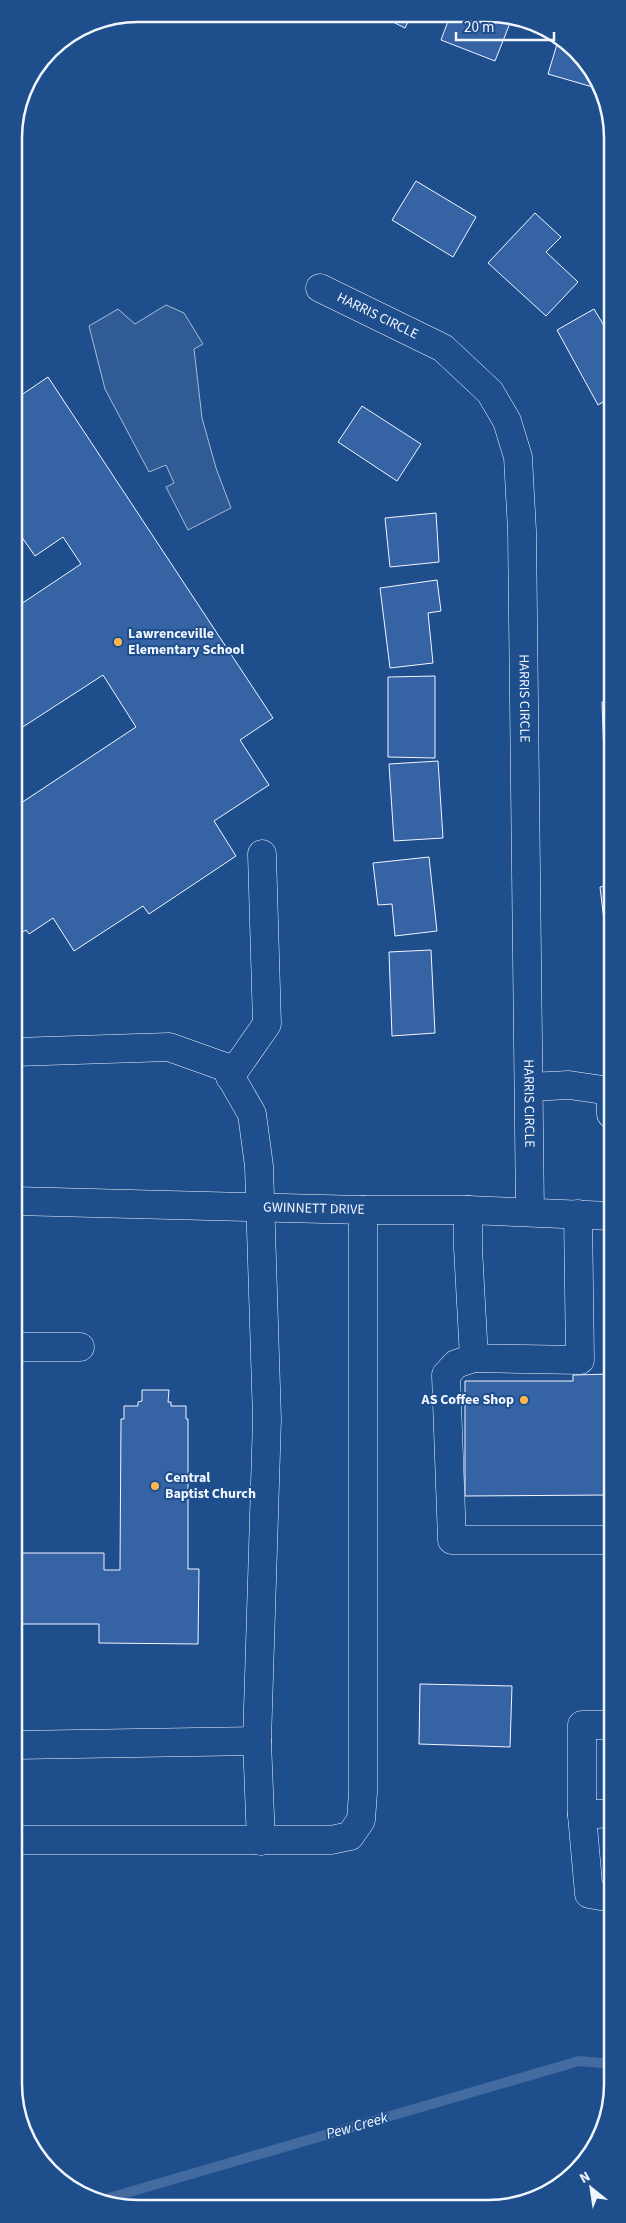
<svg xmlns="http://www.w3.org/2000/svg" width="626" height="2223" viewBox="0 0 626 2223" font-family="'Source Sans 3',sans-serif">
<rect width="100%" height="100%" fill="#1f4e8c"/>
<path fill="#305b95" stroke="#a8bbd7" d="M 166,305 L 184,313 L 203,344 L 194,349 L 202,418 L 216,468 L 231,508 L 188,530 L 166,487 L 174,483 L 166,465 L 149,472 L 105,389 L 89,326 L 118,309 L 135,324 Z"/>
<g fill="none" stroke-linecap="round" stroke-linejoin="round">
<path stroke="#446ba0" stroke-width="10" d="M 102,2200 L 579,2061 L 612,2064"/>
</g>
<path fill="#3563a3" stroke="#f2f6ff" d="M 379,15 L 411,16 L 405,28 Z
M 450,16 L 512,18 L 495,61 L 441,40 Z
M 558,41 L 576,51 L 596,88 L 548,74 Z
M 416,181 L 476,217 L 453,257 L 392,220 Z
M 535,213 L 561,237 L 546,252 L 578,282 L 546,316 L 488,263 Z
M 594,309 L 606,329 L 610,326 L 610,398 L 598,405 L 557,330 Z
M 48,377 L 273,718 L 240,740 L 269,785 L 214,821 L 236,856 L 149,914 L 143,906 L 74,951 L 53,918 L 29,934 L 26,930 L 15,937 L 15,807 L 136,727 L 103,675 L 15,732 L 15,608 L 81,564 L 63,537 L 35,556 L 14,526 L 14,400 Z
M 362,406 L 421,444 L 397,481 L 338,442 Z
M 436,513 L 439,562 L 390,567 L 385,518 Z
M 437,580 L 441,611 L 428,613 L 433,663 L 390,668 L 380,588 Z
M 435,676 L 435,758 L 388,757 L 388,677 Z
M 602,702 L 611,702 L 611,756 L 604,757 Z
M 438,761 L 443,838 L 394,841 L 389,764 Z
M 604,790 L 611,790 L 611,841 Z
M 429,857 L 437,931 L 395,936 L 392,904 L 378,905 L 373,863 Z
M 611,885 L 611,946 L 607,946 L 600,887 Z
M 431,950 L 435,1033 L 392,1036 L 389,952 Z
M 608,964 L 611,964 L 611,987 Z
M 611,1374 L 611,1495 L 465,1496 L 465,1381 L 573,1381 L 573,1375 Z
M 142,1390 L 169,1390 L 168,1402 L 171,1402 L 171,1406 L 186,1406 L 186,1419 L 188,1419 L 188,1569 L 199,1569 L 198,1644 L 99,1643 L 99,1624 L 16,1624 L 16,1553 L 104,1553 L 104,1570 L 120,1570 L 121,1419 L 124,1419 L 124,1406 L 138,1406 L 138,1402 L 142,1401 Z
M 420,1684 L 512,1686 L 510,1747 L 419,1744 Z"/>
<g fill="none" stroke-linecap="round" stroke-linejoin="round">
<g stroke="#f2f6ff" stroke-width="29">
<g id="minor">
<path id="s1" d="M 320,288 L 443,348 L 490,392 L 507,421 L 518,457 L 522,531 L 530,1212"/>
<path d="M 15,1052 L 169,1047 L 225,1067 L 252,1114 L 259,1166 L 267,1419 L 257,1741 L 261,1841"/>
<path d="M 230,1077 L 267,1024 L 262,854"/>
<path d="M 529,1087 L 569,1085 L 610,1091 L 611,1114"/>
<path id="s2" d="M 15,1201 L 363,1210 L 468,1210 L 611,1216"/>
<path d="M 468,1210 L 468,1248 L 474,1358 L 580,1360 L 578,1214"/>
<path d="M 15,1347 L 80,1347"/>
<path d="M 474,1358 L 456,1364 L 446,1375 L 452,1540 L 611,1540"/>
<path d="M 612,1725 L 582,1725 L 582,1815 L 589,1894 L 612,1898"/>
<path d="M 16,1745 L 257,1741"/>
<path d="M 582,1815 L 612,1813"/>
<path d="M 16,1840 L 331,1840 L 350,1836 L 361,1820 L 363,1792 L 363,1210"/>
</g>
</g>
<use href="#minor" stroke="#1f4e8c" stroke-width="28"/>
</g>
<g fill="#ffb74d" stroke="#1f4e8c" stroke-width="2">
<circle cx="118" cy="642" r="5"/>
<circle cx="524" cy="1400" r="5"/>
<circle cx="155" cy="1486" r="5"/>
</g>
<g text-anchor="middle" dominant-baseline="central" stroke-width="4" stroke-linejoin="round" paint-order="stroke">
<g font-size="14" fill="#f2f6ff" stroke="#1f4e8c">
<text stroke="none"><textPath href="#s1" startOffset="64">HARRIS CIRCLE</textPath></text>
<text stroke="none"><textPath href="#s1" startOffset="514">HARRIS CIRCLE</textPath></text>
<text stroke="none"><textPath href="#s1" startOffset="919">HARRIS CIRCLE</textPath></text>
<text stroke="none"><textPath href="#s2" startOffset="299">GWINNETT DRIVE</textPath></text>
</g>
<g font-size="14" font-weight="bold" fill="#f2f6ff" stroke="#1f4e8c" text-anchor="start">
<text x="128" y="634">Lawrenceville<tspan x="128" dy="16">Elementary School</tspan></text>
<text x="514" y="1400" text-anchor="end">AS Coffee Shop</text>
<text x="165" y="1478">Central<tspan x="165" dy="16">Baptist Church</tspan></text>
</g>
<g font-size="15" font-style="italic" fill="#f2f6ff" stroke="#1f4e8c">
<text transform="translate(357 2126) rotate(-16)">Pew Creek</text>
</g>
</g>
<path d="M0 0H626V2223H0ZM138 22H488A116 116 0 0 1 604 138V2084A116 116 0 0 1 488 2200H138A116 116 0 0 1 22 2084V138A116 116 0 0 1 138 22Z" fill="#1f4e8c" fill-rule="evenodd"/>
<path fill="none" stroke="#f2f6ff" stroke-width="2.5" d="M138 22H488A116 116 0 0 1 604 138V2084A116 116 0 0 1 488 2200H138A116 116 0 0 1 22 2084V138A116 116 0 0 1 138 22Z"/>
<g transform="translate(591 2188) rotate(330)" stroke="#1f4e8c" stroke-width="4" paint-order="stroke">
<path d="M0-4L9 19L0 12L-9 19Z" fill="#f2f6ff"/>
<text y="-8" font-size="14" font-weight="bold" text-anchor="middle" fill="#f2f6ff">N</text>
</g>
<path d="M456 32v8h98v-8" fill="none" stroke="#f2f6ff" stroke-width="2.5"/>
<text x="464" y="32" font-size="15" fill="#f2f6ff" stroke="#1f4e8c" stroke-width="4" paint-order="stroke">20 m</text>
</svg>
